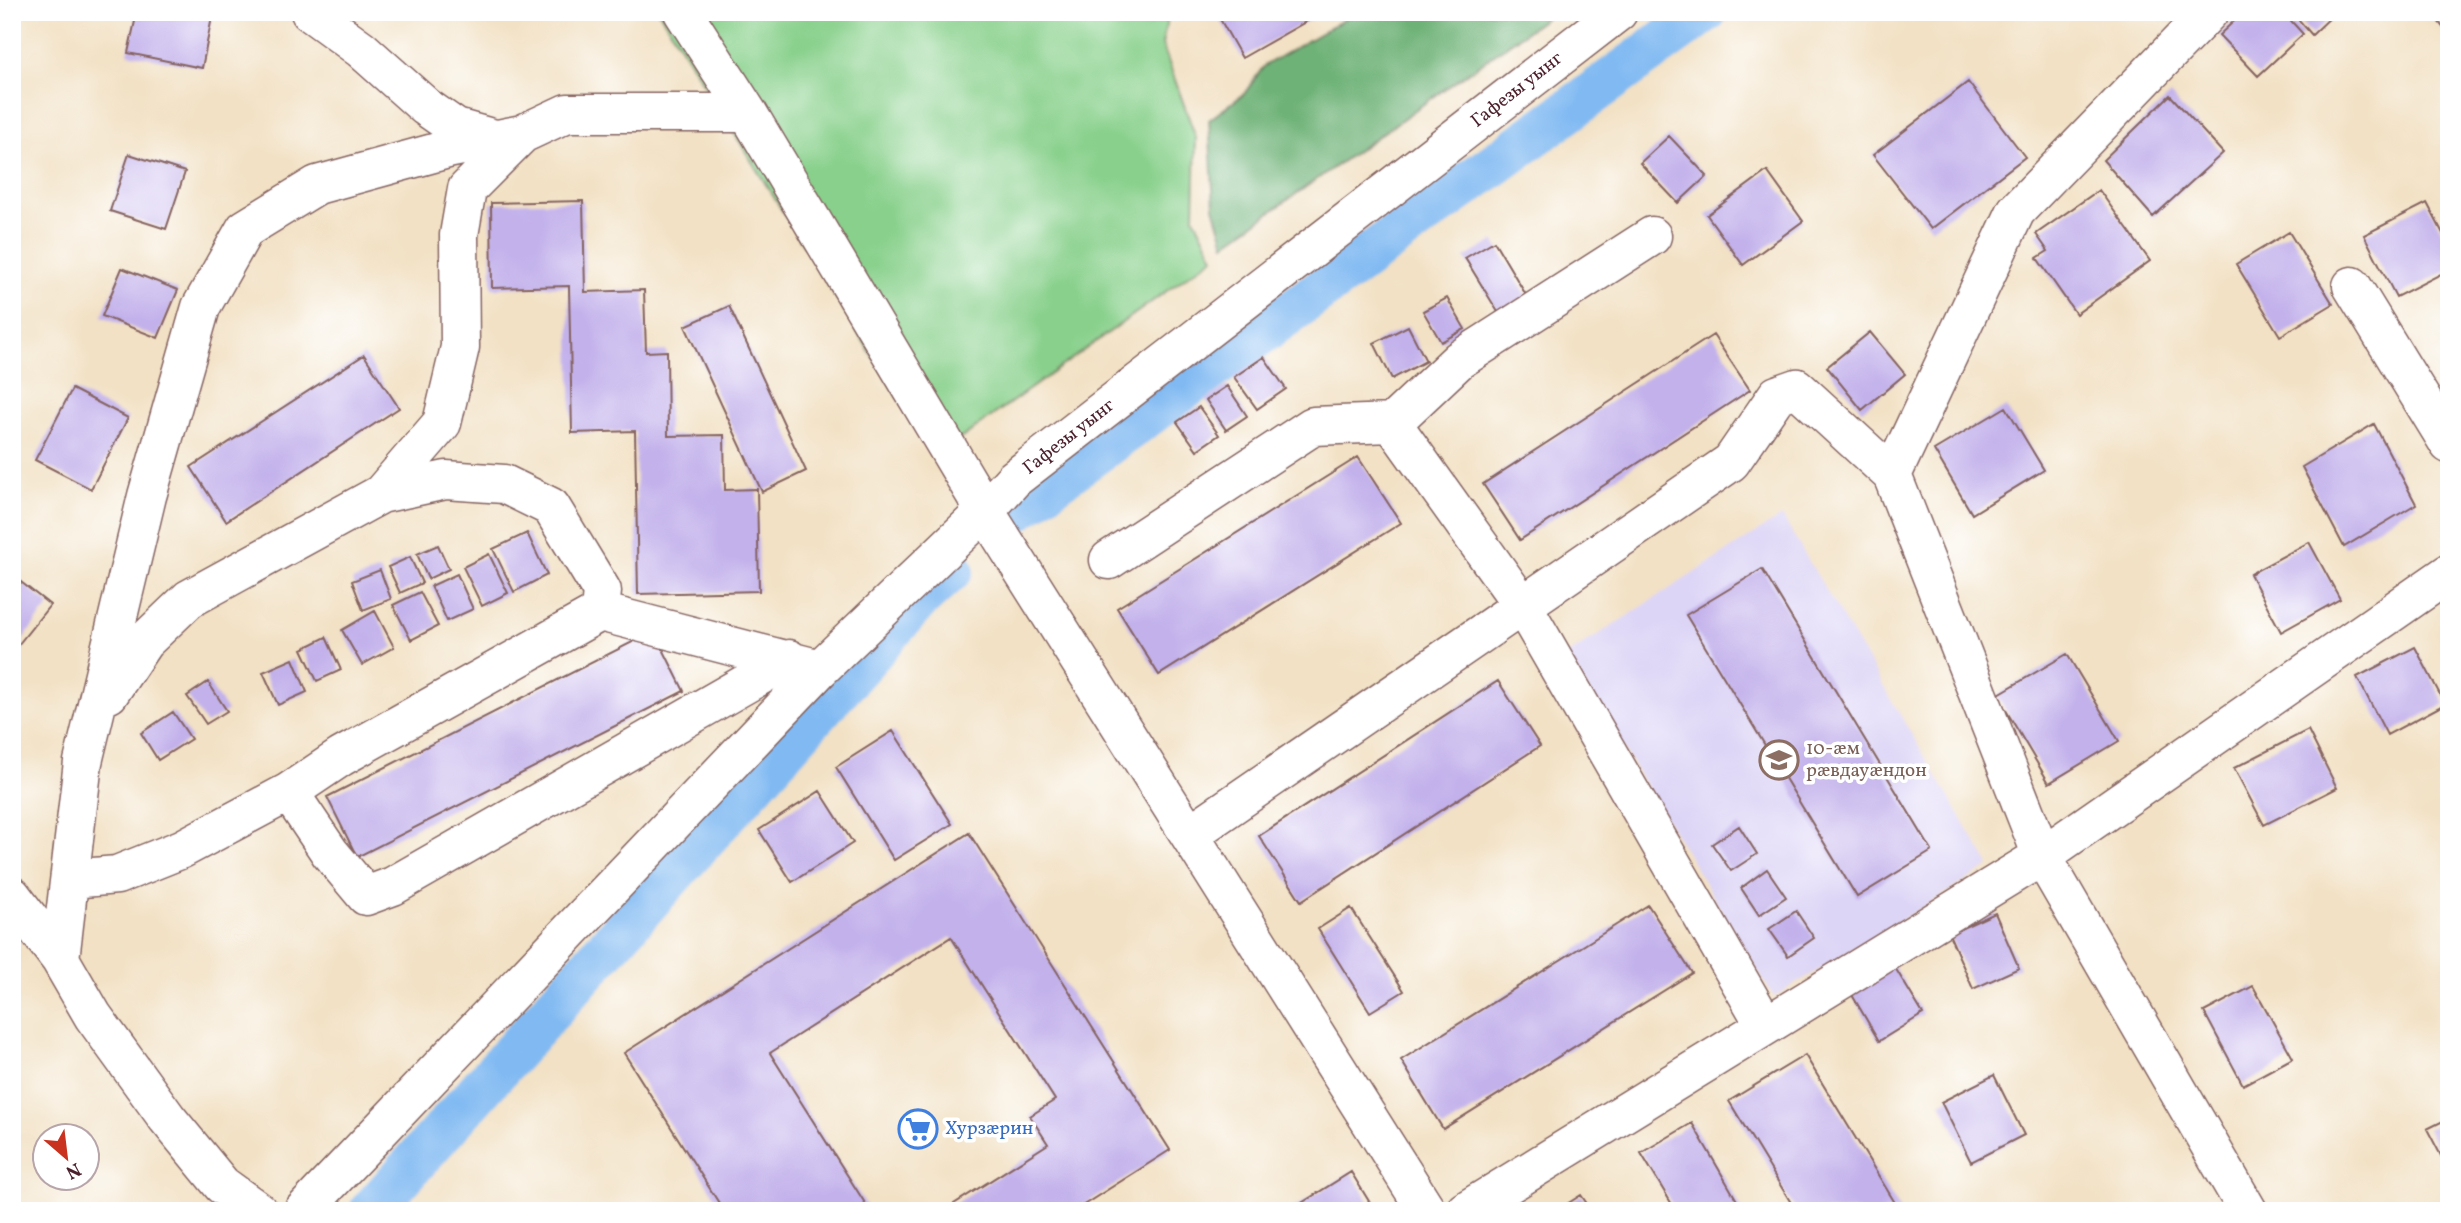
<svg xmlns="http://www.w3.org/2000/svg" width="2461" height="1223" viewBox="0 0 2461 1223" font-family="Vollkorn,serif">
<rect width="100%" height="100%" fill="#fff"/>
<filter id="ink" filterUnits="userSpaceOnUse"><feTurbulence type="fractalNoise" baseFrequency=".0143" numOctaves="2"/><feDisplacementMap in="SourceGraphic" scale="14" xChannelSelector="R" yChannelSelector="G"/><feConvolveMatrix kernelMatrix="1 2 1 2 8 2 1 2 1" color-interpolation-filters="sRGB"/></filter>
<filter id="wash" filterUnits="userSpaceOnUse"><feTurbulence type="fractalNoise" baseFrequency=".00686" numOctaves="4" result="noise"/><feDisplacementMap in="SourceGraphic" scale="28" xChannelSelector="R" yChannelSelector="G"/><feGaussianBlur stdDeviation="1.57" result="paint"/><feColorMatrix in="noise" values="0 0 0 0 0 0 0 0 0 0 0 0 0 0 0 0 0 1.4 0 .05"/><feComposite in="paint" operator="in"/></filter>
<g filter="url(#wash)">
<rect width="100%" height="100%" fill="#f2e1c4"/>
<path fill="#ddd5f6" d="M 1782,516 L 1990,866 L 1774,997 L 1567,655 Z"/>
<path fill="#88d08b" stroke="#69785b" stroke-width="2" d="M 659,12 L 1169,12 L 1162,44 L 1196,138 L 1194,217 L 1214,257 L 953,444 L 916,426 Z"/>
<path fill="#6eb277" stroke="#5c6851" stroke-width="2" d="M 1357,12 L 1554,12 L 1225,244 L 1214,207 L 1209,120 L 1244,94 L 1264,66 Z"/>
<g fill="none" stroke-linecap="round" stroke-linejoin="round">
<path stroke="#81baf2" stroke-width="44" d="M 1011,514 L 1705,12
M 371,1211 L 917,601 L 952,569"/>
</g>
<g id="blocks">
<path fill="#c2b1eb" d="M 137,12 L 213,12 L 202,68 L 128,53 Z
M 1216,12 L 1323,12 L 1242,58 Z
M 2244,12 L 2283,12 L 2303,34 L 2258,76 L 2219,35 Z
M 2292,12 L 2336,12 L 2312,35 Z
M 2431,12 L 2449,12 L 2449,35 Z
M 1968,82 L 2025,157 L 1931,229 L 1873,155 Z
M 2170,95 L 2223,153 L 2153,217 L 2103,160 Z
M 1669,136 L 1707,176 L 1678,203 L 1640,163 Z
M 129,154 L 185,172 L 166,229 L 110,211 Z
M 1767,171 L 1803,221 L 1743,265 L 1707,215 Z
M 2099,190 L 2150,261 L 2076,314 L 2037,258 L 2048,251 L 2036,234 Z
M 583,201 L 585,292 L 644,290 L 646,352 L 667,351 L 668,436 L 724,435 L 725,490 L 757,489 L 759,591 L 638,594 L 635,431 L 572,433 L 569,286 L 492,288 L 491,203 Z
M 2427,203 L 2449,245 L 2449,270 L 2396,297 L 2364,235 Z
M 2289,232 L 2333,304 L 2280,336 L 2236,264 Z
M 1494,241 L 1529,300 L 1501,317 L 1465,258 Z
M 122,268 L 178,290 L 158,338 L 102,316 Z
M 1447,298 L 1465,329 L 1441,342 L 1423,311 Z
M 729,306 L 806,471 L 762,492 L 685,326 Z
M 1408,326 L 1426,361 L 1392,379 L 1374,343 Z
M 1870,332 L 1905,374 L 1862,410 L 1827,367 Z
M 1713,335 L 1750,390 L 1520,540 L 1483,484 Z
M 364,355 L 399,408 L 226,521 L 191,467 Z
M 1264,357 L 1286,389 L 1257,409 L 1234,377 Z
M 1227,386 L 1247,416 L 1226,430 L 1206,400 Z
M 72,389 L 128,418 L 91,489 L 35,460 Z
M 1199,407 L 1219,435 L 1197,450 L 1177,422 Z
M 2006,407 L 2044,470 L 1972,514 L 1934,450 Z
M 2374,424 L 2416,504 L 2344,547 L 2302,467 Z
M 1358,457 L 1401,523 L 1159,675 L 1117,608 Z
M 527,533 L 547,575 L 514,592 L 493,549 Z
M 2309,542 L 2340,599 L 2281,632 L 2250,574 Z
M 438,545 L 449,569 L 428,579 L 417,554 Z
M 489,554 L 508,593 L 482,606 L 463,567 Z
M 410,557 L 422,583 L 400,593 L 388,567 Z
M 1762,569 L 1932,851 L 1857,897 L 1686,615 Z
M 380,570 L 391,599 L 363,610 L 352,581 Z
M 457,574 L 473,609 L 447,621 L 431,586 Z
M 12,575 L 50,605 L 14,650 L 12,649 Z
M 420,592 L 438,626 L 411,640 L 393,605 Z
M 375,611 L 394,647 L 362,665 L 342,630 Z
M 654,631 L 684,691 L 357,857 L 327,797 Z
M 326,637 L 341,670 L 317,681 L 302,649 Z
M 2415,647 L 2445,704 L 2387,735 L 2357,677 Z
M 2067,654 L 2119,741 L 2049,783 L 1997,695 Z
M 293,659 L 307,692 L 278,705 L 263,672 Z
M 1498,681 L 1540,746 L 1301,901 L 1259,836 Z
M 208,682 L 227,711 L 206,724 L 187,696 Z
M 173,712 L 191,739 L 158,760 L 141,733 Z
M 2308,730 L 2337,788 L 2264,825 L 2234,768 Z
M 893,731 L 952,824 L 894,860 L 836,767 Z
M 820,791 L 853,843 L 792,882 L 759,830 Z
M 1739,826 L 1757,854 L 1731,871 L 1712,844 Z
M 969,833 L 1170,1150 L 1074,1211 L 943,1211 L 1048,1144 L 1030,1116 L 1055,1100 L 951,937 L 770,1053 L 870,1211 L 724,1211 L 624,1053 Z
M 1767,869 L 1786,897 L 1759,915 L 1741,888 Z
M 1648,905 L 1692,973 L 1443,1129 L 1401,1060 Z
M 1351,908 L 1404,991 L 1370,1012 L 1318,929 Z
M 1796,911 L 1814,938 L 1788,956 L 1769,929 Z
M 1995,913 L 2019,968 L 1973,989 L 1949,934 Z
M 1891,961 L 1923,1014 L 1879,1041 L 1848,988 Z
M 2253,986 L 2293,1058 L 2243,1085 L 2204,1012 Z
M 1805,1055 L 1900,1211 L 1796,1211 L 1729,1101 Z
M 1994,1075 L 2024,1135 L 1971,1162 L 1941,1102 Z
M 2449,1118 L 2449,1171 L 2427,1129 Z
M 1692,1123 L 1743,1211 L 1676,1211 L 1641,1153 Z
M 1351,1172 L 1375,1211 L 1289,1211 Z
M 1581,1195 L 1592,1211 L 1556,1211 Z"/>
</g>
</g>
<g filter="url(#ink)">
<use href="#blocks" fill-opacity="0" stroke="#856361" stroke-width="2"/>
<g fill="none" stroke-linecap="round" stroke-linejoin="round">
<g stroke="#856361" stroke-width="41">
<path id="minor" d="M 310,12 L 361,49 L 426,107 L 456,128 L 495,139
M 683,12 L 748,113 L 985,511 L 1427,1211
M 2209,12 L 2016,211 L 1892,475 L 2042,856 L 2248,1211
M 522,134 L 467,189 L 459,235 L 460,347 L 442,423 L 381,494 L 446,480 L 504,484 L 551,507 L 602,591 L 600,612
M 2352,286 L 2449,444
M 1392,423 L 1459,360 L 1652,236
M 1109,560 L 1313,426 L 1392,423 L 1523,606 L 1765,1025
M 109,694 L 144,642 L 189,599 L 381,494
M 289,792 L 330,853 L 366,896 L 393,886 L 789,659
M 1190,834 L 1731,462 L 1777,395 L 1797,388 L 1892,475
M 71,879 L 117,875 L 182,849 L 289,792 L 341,757 L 600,612 L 820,669
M 12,896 L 60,959 L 93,1016 L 167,1118 L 222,1185 L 258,1211
M 60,959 L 83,762 L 147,496 L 201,307 L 245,229 L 317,185 L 448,149 L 522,134 L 567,113 L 748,113
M 303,1211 L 820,669 L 985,511 L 1014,479 L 1618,12
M 1465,1211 L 2042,856 L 2449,573"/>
</g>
<use href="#minor" stroke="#fff" stroke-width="38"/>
</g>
</g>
<defs>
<g id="school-ring" transform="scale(2.0125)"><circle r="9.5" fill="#fff" stroke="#8d6e63" stroke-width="1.5"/><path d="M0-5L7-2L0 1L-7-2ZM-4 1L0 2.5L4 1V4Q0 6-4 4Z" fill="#8d6e63"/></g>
<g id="supermarket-ring" transform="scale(2.0125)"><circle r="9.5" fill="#fff" stroke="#3f7fe0" stroke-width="1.5"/><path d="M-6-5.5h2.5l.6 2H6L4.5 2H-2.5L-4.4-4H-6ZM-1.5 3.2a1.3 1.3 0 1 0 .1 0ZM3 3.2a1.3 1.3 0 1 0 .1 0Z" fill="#3f7fe0"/></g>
</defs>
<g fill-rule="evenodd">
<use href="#school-ring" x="1779" y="760"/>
<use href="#supermarket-ring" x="918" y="1129"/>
</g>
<g text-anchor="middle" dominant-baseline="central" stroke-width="7" stroke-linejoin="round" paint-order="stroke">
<g font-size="19" fill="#4a1f2b" stroke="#fff">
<text transform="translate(1517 90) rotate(-38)">Гафезы уынг</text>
<text transform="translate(1069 437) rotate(-38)">Гафезы уынг</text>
</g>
<g font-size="19" fill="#785e54" stroke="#fff" text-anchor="start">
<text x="1806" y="749">10-æм<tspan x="1806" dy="22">рӕвдауӕндон</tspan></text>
</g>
<g font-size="19" fill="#366cbe" stroke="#fff" text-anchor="start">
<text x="945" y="1129">Хурзæрин</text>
</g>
</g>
<rect width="2461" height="1223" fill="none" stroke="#fff" stroke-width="42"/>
<g transform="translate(66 1157) rotate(152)"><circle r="33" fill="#ffffff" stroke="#b7a5aa" stroke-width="2"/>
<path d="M0-5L12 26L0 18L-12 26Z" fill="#c8321e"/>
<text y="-10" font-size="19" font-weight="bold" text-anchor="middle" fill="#4a1f2b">N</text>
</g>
</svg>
